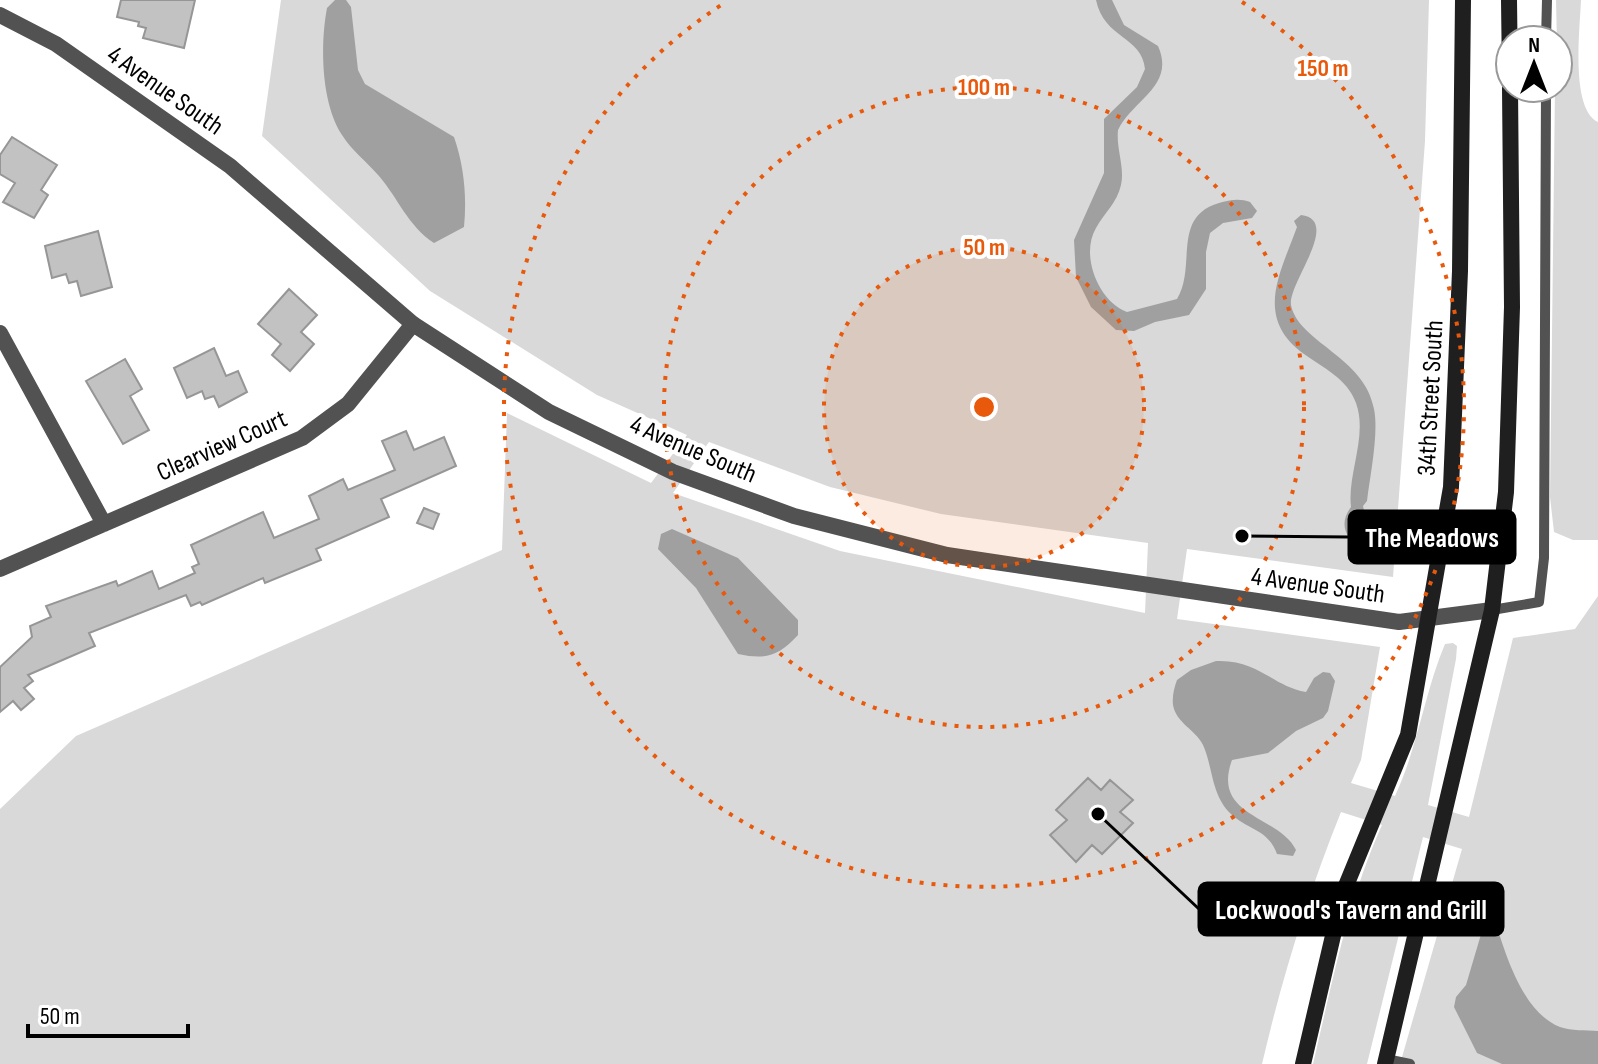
<svg xmlns="http://www.w3.org/2000/svg" width="1598" height="1064" viewBox="0 0 1598 1064" font-family="'Sofia Sans Condensed',sans-serif">
<rect width="100%" height="100%" fill="#fff"/>
<path fill="#d9d9d9" fill-rule="evenodd" d="M 281,0 L 1429,0 L 1425,141 L 1393,577 L 1187,549 L 1177,619 L 1380,647 L 1361,760 L 1351,783 L 1395,796 C 1418,747 1424,694 1445,644 L 1453,643 L 1457,646 L 1456,659 L 1428,805 L 1469,817 L 1513,638 L 1575,629 L 1598,596 L 1598,1064 L 1400,1064 L 1462,849 L 1423,837 L 1367,1064 L 1313,1064 C 1332,984 1348,900 1382,825 L 1341,812 C 1308,894 1282,978 1262,1064 L 0,1064 L 0,809 L 76,736 L 502,550 L 507,413 L 651,483 L 687,435 L 597,395 L 430,291 L 262,136 ZM 709,442 L 830,487 L 941,514 L 1148,543 L 1145,613 L 840,551 L 673,493 Z
M 1556,0 L 1581,0 C 1580,28 1570,109 1598,122 L 1598,540 L 1573,540 L 1554,532 L 1550,497 L 1555,88 L 1558,88 Z"/>
<path fill="#a0a0a0" d="M 335,0 L 346,0 L 351,7 L 358,70 L 365,84 L 454,137 C 464,166 467,196 464,227 L 434,243 C 408,226 398,198 379,176 C 367,162 352,151 342,135 C 321,103 320,45 327,8 Z
M 1096,0 L 1112,0 L 1124,25 L 1158,46 C 1176,86 1132,100 1118,130 C 1116,149 1125,167 1121,185 C 1117,203 1105,212 1096,228 C 1080,255 1098,301 1127,312 L 1177,299 C 1197,266 1171,217 1219,203 C 1229,200 1240,198 1250,202 L 1257,211 L 1252,218 L 1223,223 L 1210,233 L 1206,252 L 1206,289 L 1189,315 L 1155,322 L 1134,331 L 1116,330 L 1091,307 L 1076,277 L 1074,240 L 1104,173 L 1104,119 L 1137,87 L 1145,69 C 1142,36 1104,39 1096,0 Z
M 1301,215 C 1342,220 1288,283 1291,305 C 1298,342 1365,357 1374,409 C 1379,433 1370,476 1367,501 L 1363,506 L 1368,529 L 1357,541 L 1350,539 C 1342,528 1343,518 1351,507 C 1347,474 1368,436 1356,403 C 1347,378 1323,368 1304,354 C 1253,317 1281,272 1297,227 L 1294,221 Z
M 672,529 L 738,558 L 798,620 L 798,635 C 779,656 766,660 738,654 L 696,588 L 658,549 L 661,534 Z
M 1216,661 C 1258,659 1272,686 1306,692 L 1314,678 L 1323,672 L 1330,673 L 1335,681 L 1328,711 L 1323,718 L 1296,731 L 1268,753 L 1232,760 C 1211,817 1279,815 1296,850 L 1293,856 L 1277,854 C 1268,829 1248,830 1231,814 C 1211,795 1213,767 1203,745 C 1196,730 1176,723 1173,705 C 1172,697 1174,688 1177,680 L 1191,670 Z
M 1487,914 L 1493,914 C 1504,949 1521,1012 1560,1027 C 1572,1031 1585,1030 1598,1031 L 1598,1064 L 1502,1064 L 1477,1053 L 1454,1007 L 1456,997 L 1466,985 Z"/>
<path fill="#c2c2c2" stroke="#969696" stroke-width="2" d="M 121,0 L 195,0 L 184,48 L 143,38 L 146,28 L 138,26 L 139,22 L 117,17 Z
M 12,137 L 57,165 L 41,190 L 48,195 L 34,218 L 3,202 L 15,183 L 0,174 L 0,155 Z
M 98,231 L 112,287 L 81,296 L 77,281 L 69,283 L 66,274 L 52,278 L 45,246 Z
M 289,289 L 317,315 L 301,332 L 314,344 L 290,371 L 272,355 L 281,344 L 258,324 Z
M 214,348 L 226,376 L 238,371 L 247,392 L 219,407 L 214,396 L 205,399 L 202,391 L 187,398 L 174,368 Z
M 125,359 L 142,389 L 130,396 L 149,430 L 123,444 L 86,381 Z
M 406,431 L 414,450 L 444,437 L 456,466 L 381,499 L 389,517 L 316,549 L 321,560 L 265,583 L 263,578 L 202,605 L 200,602 L 191,606 L 186,595 L 89,633 L 95,646 L 28,675 L 33,681 L 24,688 L 34,699 L 21,710 L 13,701 L 0,712 L 0,667 L 32,637 L 30,626 L 51,617 L 46,606 L 116,581 L 118,586 L 152,571 L 159,589 L 195,573 L 192,567 L 199,564 L 191,545 L 263,512 L 274,538 L 319,519 L 309,496 L 343,479 L 348,490 L 395,470 L 382,441 Z
M 424,508 L 439,514 L 433,529 L 417,523 Z
M 1088,778 L 1101,790 L 1110,780 L 1133,800 L 1120,812 L 1133,823 L 1102,854 L 1092,845 L 1076,862 L 1050,835 L 1067,820 L 1056,810 Z"/>
<g fill="none" stroke-linecap="round" stroke-linejoin="round">
<path stroke="#525252" stroke-width="10" d="M 1546,40 L 1547,0
M 1492,610 L 1539,602 L 1544,558 L 1546,88
M 1386,1059 L 1410,1064"/>
<path stroke="#525252" stroke-width="16" d="M 0,333 L 104,524
M 0,569 L 302,438 L 348,404 L 413,324"/>
<path stroke="#525252" stroke-width="16" d="M 0,15 L 56,44 L 230,166 L 413,324 L 549,412 L 673,472 L 794,516 L 947,555 L 1399,622 L 1492,610"/>
<path stroke="#1f1f1f" stroke-width="16" d="M 1509,0 L 1510,78
M 1303,1064 L 1343,893 L 1408,735 L 1451,487 L 1460,271 L 1463,0
M 1385,1064 L 1492,610 L 1506,492 L 1512,307 L 1510,88"/>
</g>
<circle cx="984" cy="407" r="160" fill="#e8590c" fill-opacity=".12"/>
<g fill="none" stroke="#e8590c" stroke-width="4" stroke-dasharray="4 8">
<circle cx="984" cy="407" r="160"/>
<circle cx="984" cy="407" r="320"/>
<path d="M1242 2A480 480 0 1 1 726 2"/>
</g>
<g text-anchor="middle" dominant-baseline="central" stroke-width="8" stroke-linejoin="round" paint-order="stroke">
<g font-size="26" fill="#000" stroke="#fff">
<text transform="translate(165 91) rotate(35)">4 Avenue South</text>
<text transform="translate(1431 398) rotate(-87)">34th Street South</text>
<text transform="translate(222 446) rotate(-24)">Clearview Court</text>
<text transform="translate(693 450) rotate(23)">4 Avenue South</text>
<text transform="translate(1318 586) rotate(8)">4 Avenue South</text>
</g>
</g>
<circle cx="984" cy="407" r="12" fill="#e8590c" stroke="#fff" stroke-width="4"/>
<g font-size="24" text-anchor="middle" font-weight="bold" fill="#e8590c" stroke="#fff" stroke-width="8" stroke-linejoin="round" paint-order="stroke">
<text x="1323" y="76">150 m</text>
<text x="984" y="95">100 m</text>
<text x="984" y="255">50 m</text>
</g>
<path fill="none" stroke="#000" stroke-width="3" d="M1242 536L1349 537M1098 814L1199 909"/>
<g fill="#000" stroke="#fff" stroke-width="3">
<circle cx="1242" cy="536" r="8"/>
<circle cx="1098" cy="814" r="8"/>
</g>
<g fill="#000" stroke="#000" stroke-width="3">
<rect x="1349" y="511" width="166" height="52" rx="8"/>
<rect x="1199" y="883" width="304" height="52" rx="8"/>
</g>
<g font-size="28" text-anchor="middle" font-weight="bold" fill="#fff">
<text x="1432" y="547">The Meadows</text>
<text x="1351" y="919">Lockwood's Tavern and Grill</text>
</g>
<g transform="translate(1534 64)"><circle r="38" fill="#ffffff" stroke="#999999" stroke-width="2"/>
<path d="M0-6L14 30L0 20L-14 30Z" fill="#000000"/>
<text y="-12" font-size="22" font-weight="bold" text-anchor="middle" fill="#000000">N</text>
</g>
<path d="M28 1024v12h160v-12" fill="none" stroke="#000000" stroke-width="4"/>
<text x="40" y="1024" font-size="24" fill="#000000" stroke="#ffffff" stroke-width="6" paint-order="stroke">50 m</text>
</svg>
